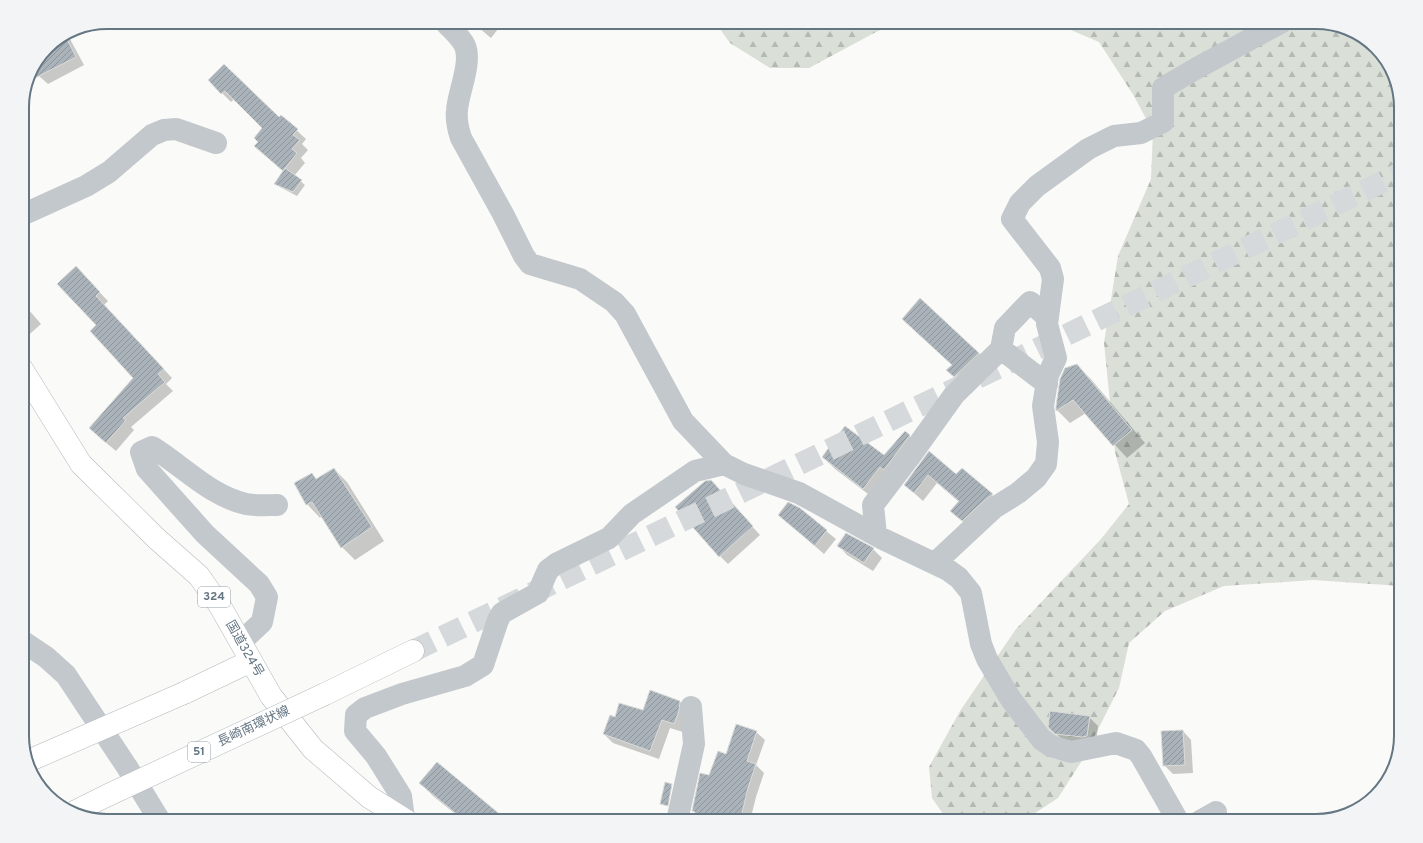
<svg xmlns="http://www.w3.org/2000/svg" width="1423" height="843" viewBox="0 0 1423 843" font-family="Overpass,'Noto Sans JP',sans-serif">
<defs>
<pattern id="forest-firs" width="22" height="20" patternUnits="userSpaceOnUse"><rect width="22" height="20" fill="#dadfd7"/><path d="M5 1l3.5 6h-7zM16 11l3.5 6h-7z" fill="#b4b9b4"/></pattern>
<pattern id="building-hatch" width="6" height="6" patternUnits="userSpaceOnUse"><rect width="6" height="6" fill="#aab3b9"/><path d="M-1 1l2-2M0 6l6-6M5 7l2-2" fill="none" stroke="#8e969c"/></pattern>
</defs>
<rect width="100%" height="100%" fill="#fafaf8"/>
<path fill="url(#forest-firs)" d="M 715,22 L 900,22 L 876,32 L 809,68 L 770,68 L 730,43 Z
M 1052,22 L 1315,22 L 1358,34 L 1389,65 L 1401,102 L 1401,586 L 1313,580 L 1224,586 L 1165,611 L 1129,643 L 1119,688 L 1083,759 L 1058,798 L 1023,821 L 948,821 L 932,798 L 929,767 L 960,711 L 1016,629 L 1101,539 L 1129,504 L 1115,452 L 1104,343 L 1118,256 L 1151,179 L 1153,132 L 1134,96 L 1099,42 Z"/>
<path fill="#0003" d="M 472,22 L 517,22 L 510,30 L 502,24 L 491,38 Z
M 66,35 L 70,39 L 84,65 L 48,84 L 39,76 L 34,66 L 47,47 Z
M 209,80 L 279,118 L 281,116 L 306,139 L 302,144 L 308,150 L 301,158 L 305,163 L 294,176 L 305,185 L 297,196 L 280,187 L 276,183 L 284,172 L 255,146 L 259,142 L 264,128 L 234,99 L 231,102 Z
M 76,268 L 108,301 L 104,305 L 172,378 L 166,384 L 173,391 L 131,427 L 134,430 L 116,451 L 99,437 L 134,378 L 98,325 Z
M 22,274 L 27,280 L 22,285 Z
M 920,300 L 979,353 L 992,366 L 961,383 L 948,370 L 953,365 Z
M 22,302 L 41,324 L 22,341 Z
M 1076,365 L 1090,378 L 1145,443 L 1127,458 L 1086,413 L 1070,423 L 1057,410 L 1057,406 Z
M 909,436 L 921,448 L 876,500 L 835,469 L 823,457 L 884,456 Z
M 929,453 L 957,476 L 962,469 L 1001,503 L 971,529 L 951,511 L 959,502 L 937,483 L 923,501 L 905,485 Z
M 334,469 L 347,482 L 384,541 L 355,560 L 342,547 L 322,516 L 320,518 L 307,504 L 312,474 L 317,480 Z
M 719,490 L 760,535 L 728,564 L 720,556 Z
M 799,509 L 836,539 L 824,554 L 779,515 Z
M 839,546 L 873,549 L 882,558 L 873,571 L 847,555 Z
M 680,702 L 689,710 L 683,732 L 670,728 L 659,759 L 613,743 L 604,734 L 615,718 Z
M 1089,717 L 1098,726 L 1096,745 L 1065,742 L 1049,727 Z
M 1183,731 L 1191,740 L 1193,773 L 1173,774 L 1164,765 Z
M 756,732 L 765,740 L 756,765 L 764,773 L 756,797 L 750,821 L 695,821 L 710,776 L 726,755 Z
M 420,783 L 505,821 L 464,821 L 433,796 Z"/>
<path fill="url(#building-hatch)" stroke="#dcdcda" d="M 65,35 L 76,57 L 27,82 L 29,75 L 47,47 Z
M 224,64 L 279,117 L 281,115 L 298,129 L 293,135 L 300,140 L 292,149 L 297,153 L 283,171 L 254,146 L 258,142 L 254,138 L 262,128 L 225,91 L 221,94 L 208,80 Z
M 285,168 L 302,180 L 293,192 L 274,184 Z
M 76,266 L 100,292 L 96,296 L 164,369 L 158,374 L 165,382 L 123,418 L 126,420 L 106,443 L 89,428 L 133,378 L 90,331 L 96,325 L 57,284 Z
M 920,298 L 979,353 L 954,377 L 946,370 L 952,365 L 902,319 Z
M 1077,364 L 1132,430 L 1113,446 L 1073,400 L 1056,411 L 1056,406 L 1060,379 L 1065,368 Z
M 845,426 L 884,455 L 905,431 L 910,435 L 884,470 L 880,467 L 863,489 L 822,457 Z
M 929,451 L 956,474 L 962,468 L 993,494 L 986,499 L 962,521 L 950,511 L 959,501 L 928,475 L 914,493 L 904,485 Z
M 334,468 L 372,527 L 341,548 L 312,502 L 306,505 L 294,483 L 312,473 L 316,479 Z
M 711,480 L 753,526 L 719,557 L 675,507 L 705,481 Z
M 788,502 L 800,508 L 827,530 L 815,546 L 778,515 Z
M 846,533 L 874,548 L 864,563 L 837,546 Z
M 650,690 L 680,701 L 679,711 L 674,724 L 662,720 L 650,751 L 603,734 L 610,715 L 615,717 L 619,703 L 643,710 Z
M 1050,711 L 1090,716 L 1087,736 L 1082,737 L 1055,734 L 1048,727 Z
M 736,724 L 757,731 L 747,761 L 756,764 L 748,788 L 740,821 L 693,821 L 695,812 L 692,811 L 700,773 L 709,775 L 718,751 L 726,754 Z
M 1183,730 L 1185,765 L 1163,766 L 1161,731 Z
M 437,762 L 508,821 L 465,821 L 419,783 Z
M 665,782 L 672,784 L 668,806 L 660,804 Z"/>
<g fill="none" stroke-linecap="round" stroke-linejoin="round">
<path stroke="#d5d9db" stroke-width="22" stroke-dasharray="22 11" stroke-linecap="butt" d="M 413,651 L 1401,173"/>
<g stroke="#b4b9bd" stroke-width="23">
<path id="highway" d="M 22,369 L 81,464 L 157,539 L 199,576 L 220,606 L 271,696 L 313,749 L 369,797 L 407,821
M 184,693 L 251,661
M 325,694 L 413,651"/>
</g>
<path stroke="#c3c8cc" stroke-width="22" d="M 445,22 C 451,29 461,37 465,46 C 472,63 458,93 457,110 C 456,119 458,129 461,138 L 503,214 L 524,256 L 530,264 L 580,279 L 614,302 L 625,314 L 683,421 L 724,464 L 744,474 L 799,493 L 883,539 L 948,570 L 959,578 L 971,593 L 981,644 L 987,659 L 1010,698 L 1042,740 L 1051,746 L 1071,752 L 1116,743 L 1136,750 L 1141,756 L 1178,821
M 22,215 L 86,186 L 109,172 L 152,135 L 164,130 L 176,129 L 216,143
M 1001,349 L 1047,384
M 876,535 L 873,505 L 911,455 L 954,395 L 1001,349 L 1005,328 L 1030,302 L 1048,318
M 935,563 L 994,508 L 1018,493 L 1036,478 L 1046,464 L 1048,442 L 1043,406 L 1048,375 L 1056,358 L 1047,324 L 1053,279 L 1050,268 L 1012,219 L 1020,203 L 1037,186 L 1088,149 L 1114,136 L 1141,133 L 1163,122 L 1163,88 L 1197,68 L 1282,22
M 22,641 L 46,657 L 66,675 L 127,767 L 160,821
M 241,642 L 262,622 L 267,597 L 259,584 L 205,534 L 147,469 L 141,452 L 152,447 C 183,466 210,496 246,504 C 256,506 267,505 277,505
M 404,819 L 401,796 L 376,756 L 355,731 L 356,715 L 365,708 L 402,694 L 465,676 L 483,665 L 498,620 L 502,613 L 538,593 L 548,570 L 556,564 L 609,538 L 632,514 L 695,471 L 724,464
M 677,821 L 694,744 L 691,707
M 1200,821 L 1216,812"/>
<use href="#highway" stroke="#fff" stroke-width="22"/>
<g stroke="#b4b9bd" stroke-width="23" stroke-linecap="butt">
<path id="highway-bridge" d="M 28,761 L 184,693
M 74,812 L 106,796 L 325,694"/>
</g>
<use href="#highway-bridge" stroke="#fff" stroke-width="22"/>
</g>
<g text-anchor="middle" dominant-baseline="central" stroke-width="4" stroke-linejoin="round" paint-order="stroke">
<g fill="#fff" stroke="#939fa8" stroke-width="1">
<rect x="198" y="587" width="32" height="20" rx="3"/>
<rect x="188" y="742" width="22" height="20" rx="3"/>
</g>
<g font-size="12" font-weight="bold" fill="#657683">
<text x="214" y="597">324</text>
<text x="199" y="752">51</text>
</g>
<g font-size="13" fill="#657683" stroke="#fff">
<text transform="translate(244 649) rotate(60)">国道324号</text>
<text transform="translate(254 727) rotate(-25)">長崎南環状線</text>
</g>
</g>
<path d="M0 0H1423V843H0ZM107 29H1316A78 78 0 0 1 1394 107V736A78 78 0 0 1 1316 814H107A78 78 0 0 1 29 736V107A78 78 0 0 1 107 29Z" fill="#f3f4f5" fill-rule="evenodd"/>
<path fill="none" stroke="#657683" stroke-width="2" d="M107 29H1316A78 78 0 0 1 1394 107V736A78 78 0 0 1 1316 814H107A78 78 0 0 1 29 736V107A78 78 0 0 1 107 29Z"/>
</svg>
